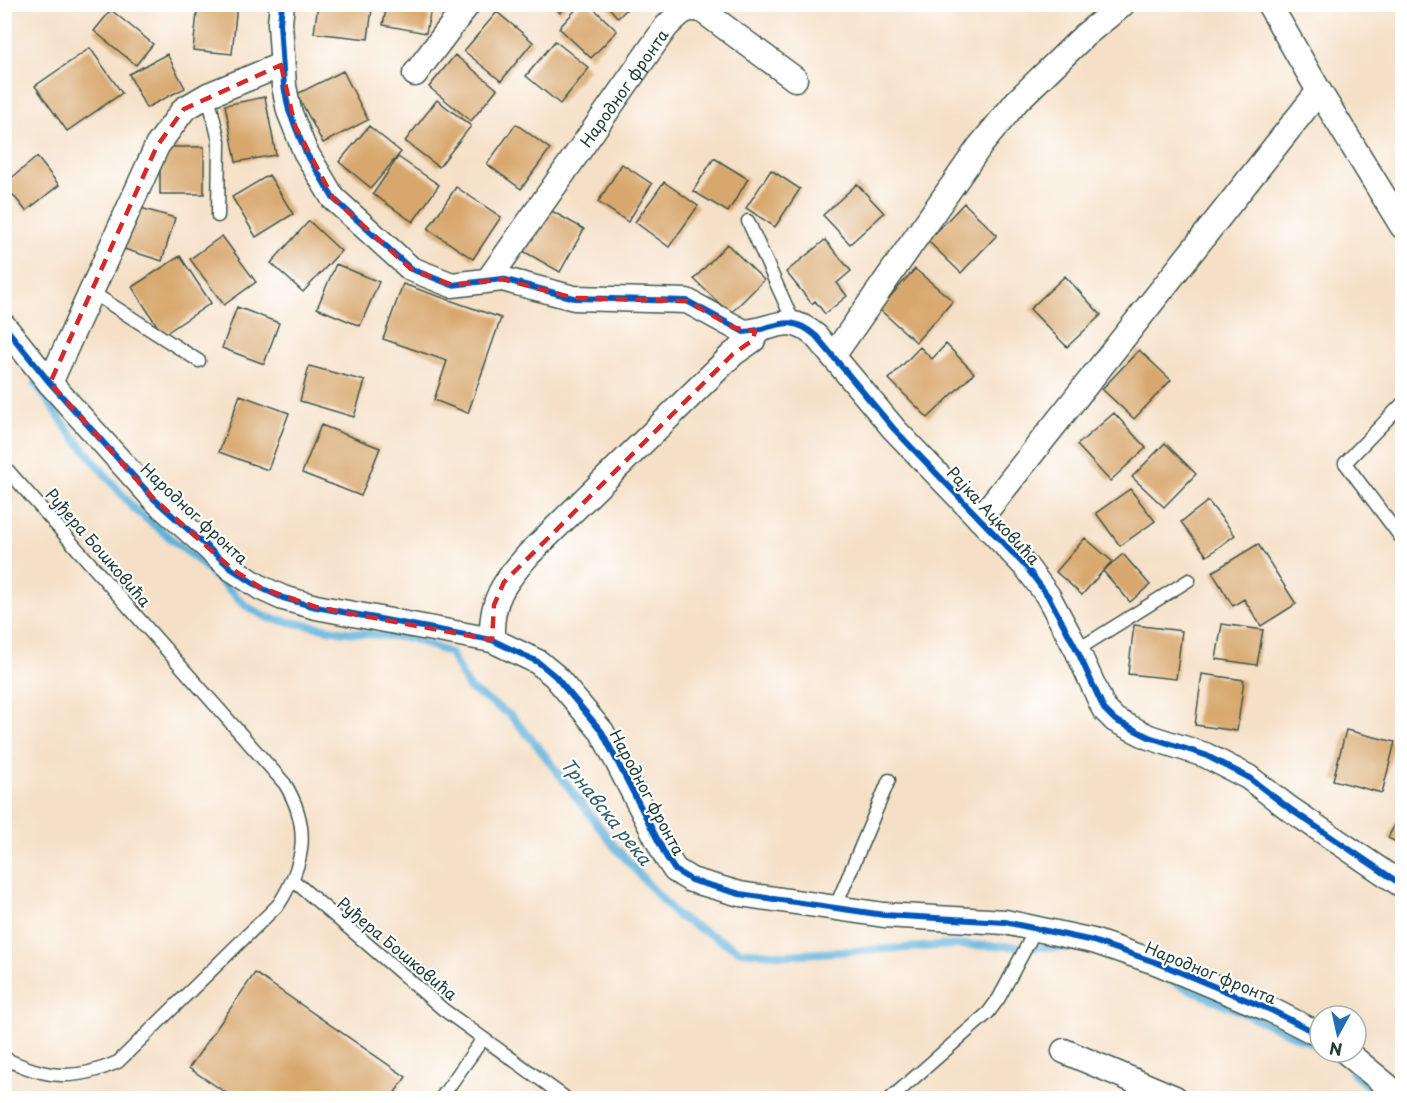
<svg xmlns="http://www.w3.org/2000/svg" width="1407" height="1103" viewBox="0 0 1407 1103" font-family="'Playpen Sans',sans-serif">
<rect width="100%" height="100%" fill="#fff"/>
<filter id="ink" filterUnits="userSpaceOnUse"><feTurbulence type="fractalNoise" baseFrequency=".0167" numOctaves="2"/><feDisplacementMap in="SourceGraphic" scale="12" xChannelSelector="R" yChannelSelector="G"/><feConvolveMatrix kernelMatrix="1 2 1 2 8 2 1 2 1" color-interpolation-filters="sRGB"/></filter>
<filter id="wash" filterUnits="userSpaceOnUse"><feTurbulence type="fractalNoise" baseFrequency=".008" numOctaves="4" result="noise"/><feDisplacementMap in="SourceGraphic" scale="24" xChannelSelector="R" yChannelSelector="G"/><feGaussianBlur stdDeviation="1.35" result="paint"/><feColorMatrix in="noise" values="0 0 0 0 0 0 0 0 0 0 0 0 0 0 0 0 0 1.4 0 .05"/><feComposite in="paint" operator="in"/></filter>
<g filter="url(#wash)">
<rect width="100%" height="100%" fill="#f5e0c7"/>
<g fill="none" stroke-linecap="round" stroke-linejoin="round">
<path stroke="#60b2db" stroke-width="8" d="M 36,384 L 69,431 L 134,509 L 200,562 L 246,606 L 268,618 L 345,632 L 410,638 L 450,653 L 469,688 L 510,715 L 536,744 L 614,846 L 677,916 L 740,951 L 785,955 L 956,945 L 1076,948
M 1167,979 L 1320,1047
M 1352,1071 L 1379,1098"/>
</g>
<g id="blocks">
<path fill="#d8a76d" d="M 198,4 L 237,4 L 232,54 L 193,50 Z
M 318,4 L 372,9 L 368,39 L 314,33 Z
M 387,4 L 432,4 L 426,33 L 383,25 Z
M 551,4 L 568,4 L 560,13 Z
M 581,4 L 589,4 L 617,31 L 591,58 L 559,28 Z
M 606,4 L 632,4 L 618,18 Z
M 111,10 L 153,44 L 136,65 L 94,31 Z
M 497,12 L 533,42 L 501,81 L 464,51 Z
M 555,41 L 589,68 L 560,104 L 526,76 Z
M 90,48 L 122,93 L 67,131 L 35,86 Z
M 167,54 L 185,88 L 146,108 L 129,74 Z
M 455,55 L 497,89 L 471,121 L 429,87 Z
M 343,71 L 368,120 L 323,143 L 297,94 Z
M 265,97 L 276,155 L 236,162 L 225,105 Z
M 437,100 L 471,126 L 439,167 L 405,141 Z
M 516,124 L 550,149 L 521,189 L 487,164 Z
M 369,126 L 401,152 L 371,188 L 339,162 Z
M 160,147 L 204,147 L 204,194 L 160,194 Z
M 37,157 L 59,185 L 26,211 L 4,184 Z
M 398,157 L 439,185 L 413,222 L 373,194 Z
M 714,158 L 748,179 L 728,212 L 693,191 Z
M 622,164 L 652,184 L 628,222 L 598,202 Z
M 771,170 L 800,189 L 775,227 L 746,208 Z
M 269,175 L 293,214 L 256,237 L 232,197 Z
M 664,182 L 698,206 L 669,247 L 635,222 Z
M 857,184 L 884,213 L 850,244 L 823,215 Z
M 456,187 L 501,217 L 473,259 L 428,229 Z
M 964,203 L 997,235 L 961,273 L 928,241 Z
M 134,206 L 175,218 L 162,261 L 121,248 Z
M 548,209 L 584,229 L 560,272 L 523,251 Z
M 309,221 L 341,251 L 303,292 L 271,263 Z
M 222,236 L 256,282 L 224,305 L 190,259 Z
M 825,240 L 851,271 L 837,283 L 847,296 L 825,314 L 815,301 L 812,304 L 786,272 Z
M 727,244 L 764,280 L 730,314 L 694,279 Z
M 180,256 L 211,303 L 163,335 L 132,287 Z
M 336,264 L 379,282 L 360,326 L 317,308 Z
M 915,269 L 953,301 L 916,342 L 879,309 Z
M 1065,276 L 1101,315 L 1067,347 L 1030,309 Z
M 403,284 L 501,318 L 468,413 L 434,400 L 447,361 L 383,339 Z
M 237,307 L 279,323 L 264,364 L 222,348 Z
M 946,344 L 974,373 L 928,418 L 889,379 L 920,347 L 932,359 Z
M 1139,350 L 1171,380 L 1134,419 L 1102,389 Z
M 309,366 L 365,381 L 354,417 L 300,401 Z
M 240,395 L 289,413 L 268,470 L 219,452 Z
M 1114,413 L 1146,448 L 1110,481 L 1077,445 Z
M 321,425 L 380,448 L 361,496 L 302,473 Z
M 1165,443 L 1196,474 L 1164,507 L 1132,477 Z
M 1130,489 L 1155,521 L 1120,546 L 1096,513 Z
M 1208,501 L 1235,535 L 1207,556 L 1181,522 Z
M 1085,538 L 1112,561 L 1103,571 L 1123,554 L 1150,585 L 1130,602 L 1103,571 L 1082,595 L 1056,572 Z
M 1258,544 L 1296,604 L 1261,626 L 1244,599 L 1233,606 L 1212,572 Z
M 1222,624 L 1263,630 L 1257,665 L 1216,659 Z
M 1134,625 L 1182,631 L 1176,679 L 1128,674 Z
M 1202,674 L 1244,680 L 1237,731 L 1195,725 Z
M 1346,730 L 1395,742 L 1382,793 L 1333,780 Z
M 1402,809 L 1402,845 L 1388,838 Z
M 255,973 L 406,1077 L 391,1098 L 234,1098 L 189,1068 Z"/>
</g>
</g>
<g filter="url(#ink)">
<use href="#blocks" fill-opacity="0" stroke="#3f554a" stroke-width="1.5"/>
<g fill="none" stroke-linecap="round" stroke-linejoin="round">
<g stroke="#3f554a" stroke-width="15">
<path id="service" d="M 208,95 L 219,141 L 218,216
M 748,221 L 794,323
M 90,291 L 199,361
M 1402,404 L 1345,463 L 1402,539
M 4,466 L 285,784 C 311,827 305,863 279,904 L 118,1062 C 75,1081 47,1079 4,1058
M 1077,650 L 1189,580
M 294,881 L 444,1010 L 566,1098
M 835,908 L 889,780
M 441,1098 L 482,1040
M 891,1098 L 988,1013 L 999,998 L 1037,927"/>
</g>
<g stroke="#3f554a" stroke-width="27">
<g id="minor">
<path d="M 282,4 L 280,23 L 284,86 L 289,111 L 305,151 L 333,198 L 411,269 L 452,285 L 502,279 L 574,298 L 687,301 L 744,332 C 775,330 787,311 816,336 L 894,429 L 1027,568 L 1048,596 L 1077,650 L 1104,709 L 1115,720 L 1149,737 L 1205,755 L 1248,777 L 1290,809 L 1402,885"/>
<path d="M 1269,4 L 1319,91 L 1402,226"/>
<path d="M 415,74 L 468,4"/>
<path id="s1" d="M 489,279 L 666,27 C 678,15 686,4 703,11 L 795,79"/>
<path d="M 4,326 L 50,383 L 154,499 L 232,569 L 261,588 L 283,598 L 316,607 L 492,640 L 538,662 L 555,676 L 602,732 L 667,858 L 675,870 L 691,880 L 740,894 L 884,915 L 1005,922 L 1093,941 L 1158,963 L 1273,1011 L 1320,1035"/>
<path d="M 833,356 L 980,146 L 1017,101 L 1085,35 L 1123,4"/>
<path d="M 50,383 L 157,146 L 184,109 L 208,95 L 281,65"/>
<path d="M 980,519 L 1319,91"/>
<path d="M 492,640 C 490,599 504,583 529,554 L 733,354 L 753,340 L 755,331"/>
<path d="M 1064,1051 L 1175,1098"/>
<path d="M 1346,1052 L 1402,1098"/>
</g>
</g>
<use href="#service" stroke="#fff" stroke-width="12"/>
<use href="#minor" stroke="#fff" stroke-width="24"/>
<g stroke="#fff" stroke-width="10">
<path id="cycleway" d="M 282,4 L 280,23 L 284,86 L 289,111 L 305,151 L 333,198 L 411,269 L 452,285 L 502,279 L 574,298 L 687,301 L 744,332 C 775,330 787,311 816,336 L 894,429 L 1027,568 L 1048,596 L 1077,650 L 1104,709 L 1115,720 L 1149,737 L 1205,755 L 1248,777 L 1290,809 L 1402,885
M 4,326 L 50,383 L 154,499 L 232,569 L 261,588 L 283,598 L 316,607 L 492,640 L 538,662 L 555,676 L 602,732 L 667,858 L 675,870 L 691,880 L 740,894 L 884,915 L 1005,922 L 1093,941 L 1158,963 L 1273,1011 L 1320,1035"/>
</g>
<use href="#cycleway" stroke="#0057b8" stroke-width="6"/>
</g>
</g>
<path fill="none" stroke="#d62828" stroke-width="4.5" stroke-dasharray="12 8" stroke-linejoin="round" d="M 281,65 L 295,126 L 333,198 L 411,269 L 452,285 L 502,279 L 574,298 L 687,301 L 735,328 L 755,331 L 753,340 L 733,354 L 504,582 L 494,605 L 492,640 L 316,607 L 261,588 L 232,569 L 154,499 L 50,383 L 157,146 L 184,109 Z"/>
<g text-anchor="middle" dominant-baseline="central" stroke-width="4.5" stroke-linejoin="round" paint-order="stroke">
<g font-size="16" fill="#1f3d34" stroke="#fff">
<text stroke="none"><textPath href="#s1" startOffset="234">Народног фронта</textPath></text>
<text transform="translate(195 513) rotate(43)">Народног фронта</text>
<text transform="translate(994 515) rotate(47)">Рајка Ацковића</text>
<text transform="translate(99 547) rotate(49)">Руђера Бошковића</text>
<text transform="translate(648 792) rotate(62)">Народног фронта</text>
<text transform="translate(398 948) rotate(40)">Руђера Бошковића</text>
<text transform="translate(1211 972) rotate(22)">Народног фронта</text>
</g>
<g font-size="18" font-style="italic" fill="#326066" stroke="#fff">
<text transform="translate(607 811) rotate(51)">Трнавска река</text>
</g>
</g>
<rect width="1407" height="1103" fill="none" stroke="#fff" stroke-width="24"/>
<g transform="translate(1338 1034) rotate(188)"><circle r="28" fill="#ffffff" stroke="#a5b1ae" stroke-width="1.5"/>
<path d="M0-4.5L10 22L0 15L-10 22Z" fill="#1f6fb2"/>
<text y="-9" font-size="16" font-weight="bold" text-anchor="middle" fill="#1f3d34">N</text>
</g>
</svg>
